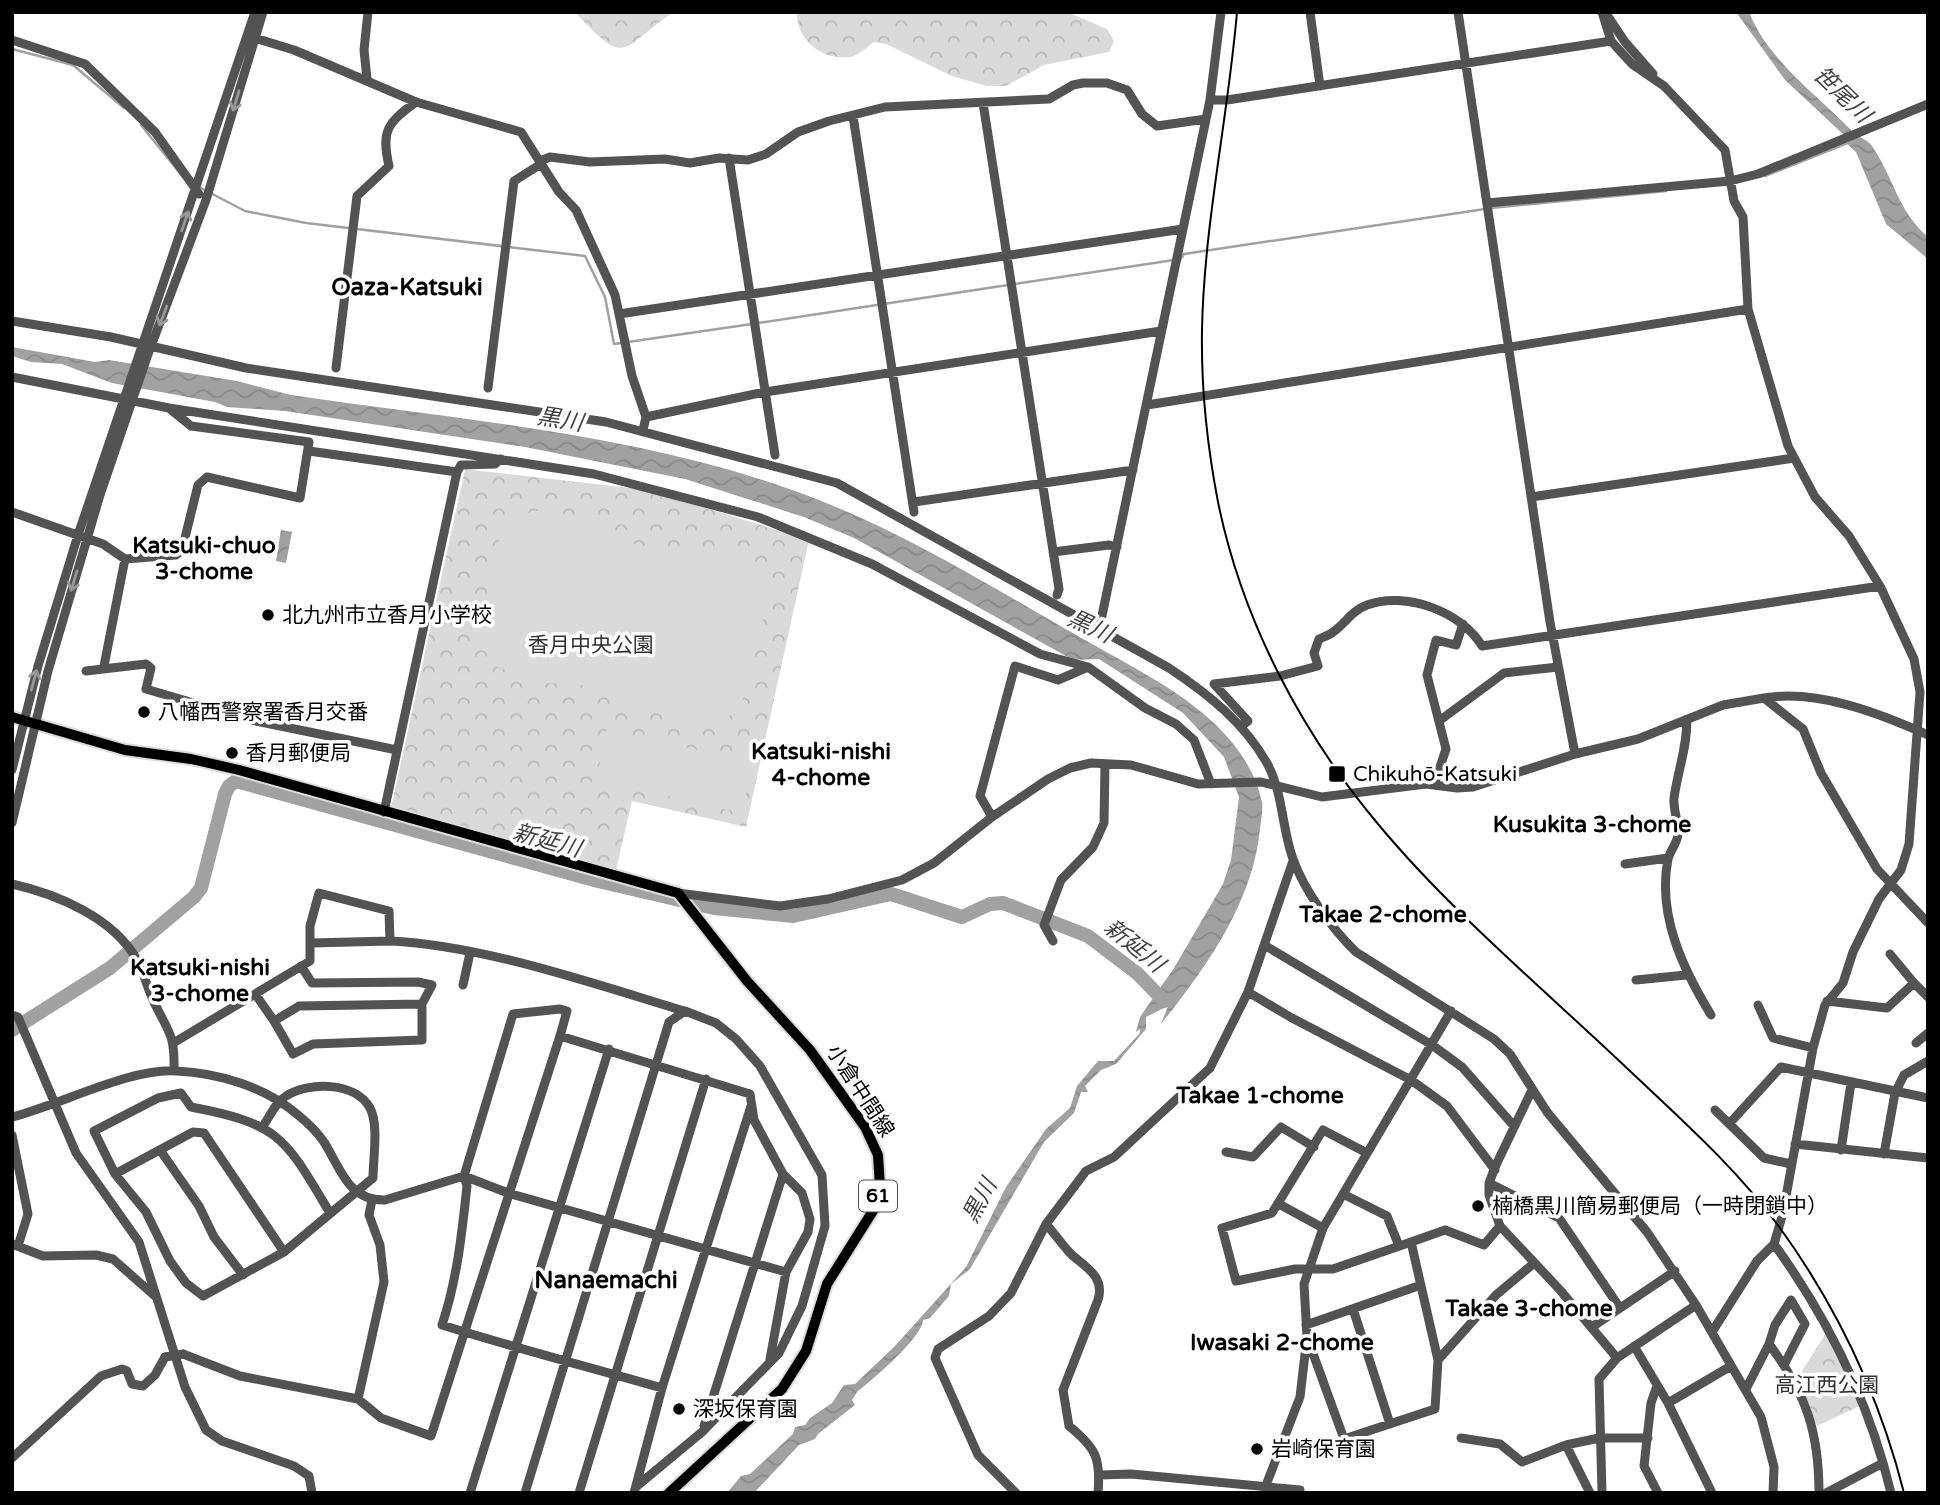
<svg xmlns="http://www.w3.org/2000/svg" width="1940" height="1505" viewBox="0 0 1940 1505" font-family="'Varela Round','Noto Sans JP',sans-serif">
<defs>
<pattern id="forest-crowns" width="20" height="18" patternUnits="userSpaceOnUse" patternTransform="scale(1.75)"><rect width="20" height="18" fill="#dadada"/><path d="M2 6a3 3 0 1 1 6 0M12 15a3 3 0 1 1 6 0" fill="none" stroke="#b9b9b9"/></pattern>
<pattern id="water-waves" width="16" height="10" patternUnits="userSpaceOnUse" patternTransform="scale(1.75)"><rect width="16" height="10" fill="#a1a1a1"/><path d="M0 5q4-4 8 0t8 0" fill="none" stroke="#898989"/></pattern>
</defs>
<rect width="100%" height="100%" fill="#fff"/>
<path fill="url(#forest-crowns)" d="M 575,12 L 674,12 C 620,47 629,71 575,12 Z
M 797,12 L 1067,12 L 1107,29 L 1114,41 L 1109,52 L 1044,65 L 1006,86 L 987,86 L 952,76 L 886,44 L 874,42 C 867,47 858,56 850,57 C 822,61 796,40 797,12 Z
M 465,469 L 647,490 L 809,540 L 746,827 L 632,801 L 616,870 L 391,808 Z
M 1828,1330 L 1862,1405 L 1817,1426 L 1797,1379 Z"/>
<path fill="#dadada" d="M 542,510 C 583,515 614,542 654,549 C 682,554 716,544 741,555 C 757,561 768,574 770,591 L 745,695 L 735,712 L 718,723 L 691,726 L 582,685 L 530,682 L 496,666 L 480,639 L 500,536 C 510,518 522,513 542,510 Z
M 607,730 L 753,762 L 742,813 L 596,780 Z"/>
<path fill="url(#water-waves)" d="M 1736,12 L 1749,12 C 1767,59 1817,95 1851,130 C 1857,137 1866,138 1872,146 C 1894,178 1897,210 1928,237 L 1928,259 L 1886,224 L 1856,152 L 1845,142 L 1844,135 L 1785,80 Z
M 12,347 L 95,362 L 109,360 L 237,381 L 291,395 C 473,422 664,435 836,507 C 922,543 1004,594 1085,640 C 1153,679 1243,719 1262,802 C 1263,810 1261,821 1260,829 C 1253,902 1206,968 1161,1024 L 1168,1006 L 1146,1017 L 1146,1029 L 1116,1064 L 1101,1070 L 1085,1086 L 1088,1092 L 1081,1092 L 1074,1113 L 1044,1142 L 970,1269 L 951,1284 L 949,1296 L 930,1318 L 923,1320 C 922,1338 872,1380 857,1392 L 852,1400 L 855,1405 L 818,1434 L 815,1439 L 799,1445 L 754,1493 L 727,1493 L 741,1476 L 750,1474 L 793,1434 L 795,1427 L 805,1425 L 810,1418 L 832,1403 L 844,1385 L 855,1384 L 895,1346 L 966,1267 L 1006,1187 L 1046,1129 L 1070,1108 L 1077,1086 L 1098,1061 L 1114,1061 L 1140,1033 L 1140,1029 L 1136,1032 L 1140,1017 L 1174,968 L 1223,884 L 1231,860 L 1239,797 L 1224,757 L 1183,713 L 1099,659 L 1073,660 L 854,538 L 804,517 L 685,479 L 525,447 L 285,411 L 227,407 L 215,402 L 112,383 L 62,364 L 31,362 L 12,356 Z
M 281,530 L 292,532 L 286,563 L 276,561 Z"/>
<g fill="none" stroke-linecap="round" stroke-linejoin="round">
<path stroke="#a1a1a1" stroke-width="2.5" d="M 12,49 L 73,65 L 124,108
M 141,125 L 183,177
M 1765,176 L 1850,142
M 197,186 L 245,211 L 306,223 L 585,256 L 605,297 L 614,344 L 752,324
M 1491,208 L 1666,191
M 1180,260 L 1184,254 L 1485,209
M 1014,284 L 1174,260
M 758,323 L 1008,285
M 12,1028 L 14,1029"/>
<path stroke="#a1a1a1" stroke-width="14" d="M 12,1030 L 110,968 L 194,897 L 201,888 L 225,794 L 229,786 L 236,781 L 598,881 L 714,908 L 793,916 L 891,894 L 962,917 L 990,904 L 1003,903 L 1088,936 L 1138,974 L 1164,1001"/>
<g stroke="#dbdbdb" stroke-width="14">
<path id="major" d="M 12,717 L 125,750 L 191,759 L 239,770 L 678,893 L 747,981 L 810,1050 L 865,1127 L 878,1155 L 880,1187 L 876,1206 L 827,1284 L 806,1351 L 782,1389 L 669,1493"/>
</g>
<path stroke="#535353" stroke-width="9" d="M 1310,12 L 1320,86
M 1458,12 L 1550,622 L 1575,754
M 1602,12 L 1611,41 L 1632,64 L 1664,86 L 1725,150 L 1734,201 L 1743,217 L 1748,309 L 1788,446 L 1815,497 L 1849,536 L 1880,586 L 1914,659 L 1920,692 L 1909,844 L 1901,870 L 1879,899 L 1853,952 L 1843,983 L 1825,1005 L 1813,1048 L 1783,1213 L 1774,1244 L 1757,1261 L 1712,1332
M 1605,12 L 1625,42 L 1653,74
M 255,38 L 294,50 L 416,102 L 521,132 L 559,192 L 576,210 L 615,295 L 632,376 L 646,417 L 643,430
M 12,40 L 85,64 L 155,132 L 199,194
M 367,79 L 364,50 L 368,12
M 1210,100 L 1227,100 L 1611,41
M 983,103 L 1059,589 L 1057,595
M 853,116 L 914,512
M 729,158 L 775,455
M 540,161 L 550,157 L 590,162 L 665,159 L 690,163 L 719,158 L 748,160 L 766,154 L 798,132 L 829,121 L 885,107 L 1049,99 L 1073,85 L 1083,83 L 1107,83 L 1127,90 L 1142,114 L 1157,126 L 1206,119
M 1487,203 L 1730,181 L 1758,174 L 1928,104
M 619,314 L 1183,229
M 12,321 L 111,337 L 246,368 L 606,422 L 837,483 L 1169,668 C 1208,694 1245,723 1268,765 C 1283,794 1282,829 1293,859 C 1304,890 1332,929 1356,952 L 1494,1039 L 1510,1054 L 1547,1112 L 1647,1232 L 1696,1305 L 1761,1417 L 1774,1467 L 1773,1493
M 336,368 L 357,196 L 389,166 C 381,131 387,123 416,102
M 12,377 L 169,408 L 594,474 L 758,517 L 872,564 L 1040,654 L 1088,667 L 1145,708 L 1176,724 L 1194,740 L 1211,784
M 488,388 L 514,181 L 541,164
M 1147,405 L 1748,309
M 646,417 L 765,392 L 1161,331
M 309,451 L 457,472
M 1531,497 L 1794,458
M 914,502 L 1133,470
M 12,512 L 103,544 L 125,559 L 176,555 L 182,550 L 198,485 L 207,477 L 300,498 L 309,442 L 191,426 L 170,409
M 1053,552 L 1109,545 L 1117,547
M 1099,630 L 1210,100 L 1221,12
M 104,666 L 125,559
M 86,671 L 146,664 L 151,668 L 146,689 L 251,720 L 397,750
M 1764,698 C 1817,689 1879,713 1928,735
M 1687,719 C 1687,749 1678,769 1674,798 C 1673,810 1679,823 1678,835 C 1677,843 1670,851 1668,859 C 1657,915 1683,969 1711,1015
M 1439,721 L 1504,673 L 1558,667
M 1241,726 L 1248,721 L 1214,684 L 1280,676 L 1318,666 L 1314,653 L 1319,639 C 1323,637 1330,635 1333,632 C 1346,623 1351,611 1367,605 C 1405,591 1461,611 1482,646 L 1880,586
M 12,770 L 38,666 L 78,535 L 255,12
M 1434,785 L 1446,749 L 1427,675 L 1436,640 L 1456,645 L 1463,624
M 384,812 L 457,472 L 461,465 L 495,464 L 501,459
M 992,817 L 980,796 L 1015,666 L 1058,680 L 1088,667
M 12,823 L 48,671 L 100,495 L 147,357 L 206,200 L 263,12
M 1625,864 L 1668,858
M 12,884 C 57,894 114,918 137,960 C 144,973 147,987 153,1000 C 168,1032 175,1033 174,1070
M 678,893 L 780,906 L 828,899 L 902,880 L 934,863 L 992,817 L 1048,779 L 1070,768 L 1091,763 L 1131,765 L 1198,784 L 1261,782 L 1322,797 L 1426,784 L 1457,788 L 1473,787 L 1575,754 L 1638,739 L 1723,705 L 1764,698 L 1803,729 L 1821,773 L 1877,869 L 1928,923
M 1053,941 L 1044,925 L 1061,880 L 1093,847 L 1104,823 L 1105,764
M 311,943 L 390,941
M 1266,946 L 1432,1045 L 1462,1067 L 1514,1126
M 1636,980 L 1686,975
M 1914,983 L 1928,997
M 463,985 L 470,953
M 1248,992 L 1292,1018 L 1411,1080 L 1447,1106 L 1495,1170
M 256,995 L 274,1021 L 299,1006 L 422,1004 L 432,985 L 418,982 L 312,983 L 301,966
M 1827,1001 L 1887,1008 L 1914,983 L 1890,954
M 1758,1005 L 1773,1038 L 1813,1048
M 12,1015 L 18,1017 L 76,1153 L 139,1242 L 185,1387 L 206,1430 L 222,1441 L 294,1466 L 309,1476 L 312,1493
M 274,1021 L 293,1054 L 313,1044 L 422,1040 L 422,1004
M 560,1036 L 750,1094 L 754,1120 L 783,1174 L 802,1193 L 810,1219 L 808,1232 L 786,1272 L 770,1359
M 175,1042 L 310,961 L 310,926 L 319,893 L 389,911 L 390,941 C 482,945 595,984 684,1011
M 1916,1043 L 1928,1033
M 1531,1092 L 1496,1165 L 1489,1183 L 1489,1195 L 1500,1226 L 1560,1290 L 1617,1358
M 1715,1110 L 1764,1158 L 1791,1164
M 12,1117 C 60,1105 129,1068 176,1071 C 220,1073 265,1087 298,1115 C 308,1123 317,1132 324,1142 C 341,1169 348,1201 385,1200 L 464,1176 L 508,1193 L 786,1272
M 1729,1124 L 1781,1067 L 1928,1098
M 263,1126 C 270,1116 276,1102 286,1096 C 308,1082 355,1081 370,1108 C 379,1125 373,1158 373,1178 L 284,1252 L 203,1296 L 186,1283 L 170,1261 L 146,1212 L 115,1174 L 94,1131 L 158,1098 L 181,1093 L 191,1107 C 281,1124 285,1138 330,1213
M 12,1135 L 28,1214 L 18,1246
M 1795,1144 L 1928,1158
M 160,1150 L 199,1206 L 214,1237 L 243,1275
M 1841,1150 L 1851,1083
M 1226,1152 L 1253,1157 L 1281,1127 L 1314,1147
M 1884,1154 L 1895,1093 L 1904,1075 L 1928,1061
M 115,1174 L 193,1132 L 204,1133 L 284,1252
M 1489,1183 L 1559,1218 L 1620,1308
M 1343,1194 L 1387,1216 L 1399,1246
M 1279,1204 L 1323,1228
M 1046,1224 C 1055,1234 1063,1246 1072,1255 C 1087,1268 1105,1277 1098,1300 L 1063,1390 L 1069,1426 C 1096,1448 1101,1458 1098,1493
M 1411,1242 L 1445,1230 L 1484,1245 L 1500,1226
M 12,1244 L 43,1256 L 96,1255 L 113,1259 L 156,1297
M 1774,1244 C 1829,1320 1869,1401 1891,1493
M 1353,1309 L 1390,1424
M 1306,1325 L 1421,1285
M 1592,1327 L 1675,1271
M 1307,1337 L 1344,1439 L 1435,1409 L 1438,1360 L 1411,1242 L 1333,1269 L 1295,1269 L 1236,1281 L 1222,1228 L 1272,1213 L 1323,1130 L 1367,1153
M 1769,1344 L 1775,1325 L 1791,1300 L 1805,1324 L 1784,1365
M 1634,1346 L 1668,1403 L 1712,1493
M 183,1354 L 240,1376 L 358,1399 L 381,1418 L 431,1436 L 560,1036 L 567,1011 L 560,1009 L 513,1014 L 464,1176 L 467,1186 C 462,1233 457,1280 442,1325 C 515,1348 589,1367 662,1388
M 1438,1360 L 1496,1295 L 1533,1264
M 1657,1386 L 1651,1403 L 1644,1466 L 1658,1493
M 1746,1389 L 1769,1344 C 1806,1393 1819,1432 1819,1493
M 358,1399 L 384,1282 L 380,1245 L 369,1215 L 372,1200
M 1668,1403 L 1731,1366
M 704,1426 L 783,1174
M 1461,1438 L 1500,1444 L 1522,1462 L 1566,1445 L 1590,1493
M 1566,1445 L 1599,1438 L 1648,1438
M 12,1458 L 101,1376 L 122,1369 L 127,1371 L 132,1384 L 143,1386 L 155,1375 L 165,1357
M 1100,1475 L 1131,1474 L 1300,1490 L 1300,1493
M 470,1493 L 609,1049
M 525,1493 L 669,1022 L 685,1011 L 716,1023 L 736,1039 L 760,1066 L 822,1175 L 825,1226 L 802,1306 L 779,1353 L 702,1432 L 637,1486
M 579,1493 L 706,1079
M 634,1493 L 662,1388 L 751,1106
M 1016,1493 L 978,1455 L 935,1358 L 938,1349 L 989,1316 L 1011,1293 L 1046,1224 L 1086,1171 L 1114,1157 L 1210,1068 L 1248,992 L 1293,861
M 1263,1493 L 1300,1397 L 1307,1337 L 1304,1284 L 1323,1228 L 1451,1011
M 1602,1493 L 1599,1379 L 1617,1358 L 1696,1305
M 1826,1493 L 1883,1463"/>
<use href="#major" stroke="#000" stroke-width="10"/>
<path stroke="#000" stroke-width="2" d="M 1237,12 C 1228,118 1204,224 1202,330 C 1201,388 1207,445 1218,502 C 1242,620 1301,732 1378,824 C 1451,912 1547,992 1631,1072 C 1683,1121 1738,1170 1780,1228 C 1837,1307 1880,1398 1904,1493"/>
<path stroke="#535353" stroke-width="9" d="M 165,1357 L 183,1354"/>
</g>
<defs><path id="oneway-shaft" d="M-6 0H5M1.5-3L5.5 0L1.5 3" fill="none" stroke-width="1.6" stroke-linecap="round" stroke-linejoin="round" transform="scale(1.75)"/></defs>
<g stroke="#989898">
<use href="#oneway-shaft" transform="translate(236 101) rotate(107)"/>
<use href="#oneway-shaft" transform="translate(185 221) rotate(-71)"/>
<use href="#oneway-shaft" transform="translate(163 316) rotate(111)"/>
<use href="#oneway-shaft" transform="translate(74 581) rotate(107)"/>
<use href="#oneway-shaft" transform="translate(34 680) rotate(-75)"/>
</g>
<g fill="#000" stroke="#fff" stroke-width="2.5">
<circle cx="268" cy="615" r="7"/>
<circle cx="144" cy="712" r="7"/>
<circle cx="232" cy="753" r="7"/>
<rect x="1328" y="765" width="18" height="18" rx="3.5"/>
<circle cx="1478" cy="1206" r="7"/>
<circle cx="679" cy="1409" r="7"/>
<circle cx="1257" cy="1449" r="7"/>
</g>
<g text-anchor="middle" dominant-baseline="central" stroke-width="7" stroke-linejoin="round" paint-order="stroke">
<rect fill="#fff" stroke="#4c4c4c" stroke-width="2" x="859" y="1180.5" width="38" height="31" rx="5"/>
<g font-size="19" font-weight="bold" fill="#000">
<text x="878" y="1196">61</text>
</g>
<g font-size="21" fill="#000" stroke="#fff" text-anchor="start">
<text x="282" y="615">北九州市立香月小学校</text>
<text x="158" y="712">八幡西警察署香月交番</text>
<text x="246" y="753">香月郵便局</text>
<text x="1353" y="774">Chikuhō-Katsuki</text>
<text x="1492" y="1206">楠橋黒川簡易郵便局（一時閉鎖中）</text>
<text x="693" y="1409">深坂保育園</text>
<text x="1271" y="1449">岩崎保育園</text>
</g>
<g font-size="21" fill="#313131" stroke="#fff">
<text x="591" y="645">香月中央公園</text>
<text x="1827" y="1385">高江西公園</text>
</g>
<g font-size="21" fill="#000" stroke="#fff">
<text transform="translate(860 1091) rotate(57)">小倉中間線</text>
</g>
<g font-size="23" font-style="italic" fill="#424242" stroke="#fff">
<text transform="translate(1842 95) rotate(44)">笹尾川</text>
<text transform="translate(560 420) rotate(9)">黒川</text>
<text transform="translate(1090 627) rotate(25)">黒川</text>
<text transform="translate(547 841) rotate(15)">新延川</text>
<text transform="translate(1134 946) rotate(39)">新延川</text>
<text transform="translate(980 1201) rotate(-62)">黒川</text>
</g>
<g font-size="23" font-weight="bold" fill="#000" stroke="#fff">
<text x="204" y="546">Katsuki-chuo<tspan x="204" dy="26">3-chome</tspan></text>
<text x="821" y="752">Katsuki-nishi<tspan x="821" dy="26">4-chome</tspan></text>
<text x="1592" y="825">Kusukita 3-chome</text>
<text x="1383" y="915">Takae 2-chome</text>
<text x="200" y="968">Katsuki-nishi<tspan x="200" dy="26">3-chome</tspan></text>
<text x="1260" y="1096">Takae 1-chome</text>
<text x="1529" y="1309">Takae 3-chome</text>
<text x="1282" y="1343">Iwasaki 2-chome</text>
</g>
<g font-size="24" font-weight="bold" fill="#000" stroke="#fff">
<text x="407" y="287">Oaza-Katsuki</text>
<text x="606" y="1280">Nanaemachi</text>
</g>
</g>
<rect width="1940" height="1505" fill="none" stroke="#000000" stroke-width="28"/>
</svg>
